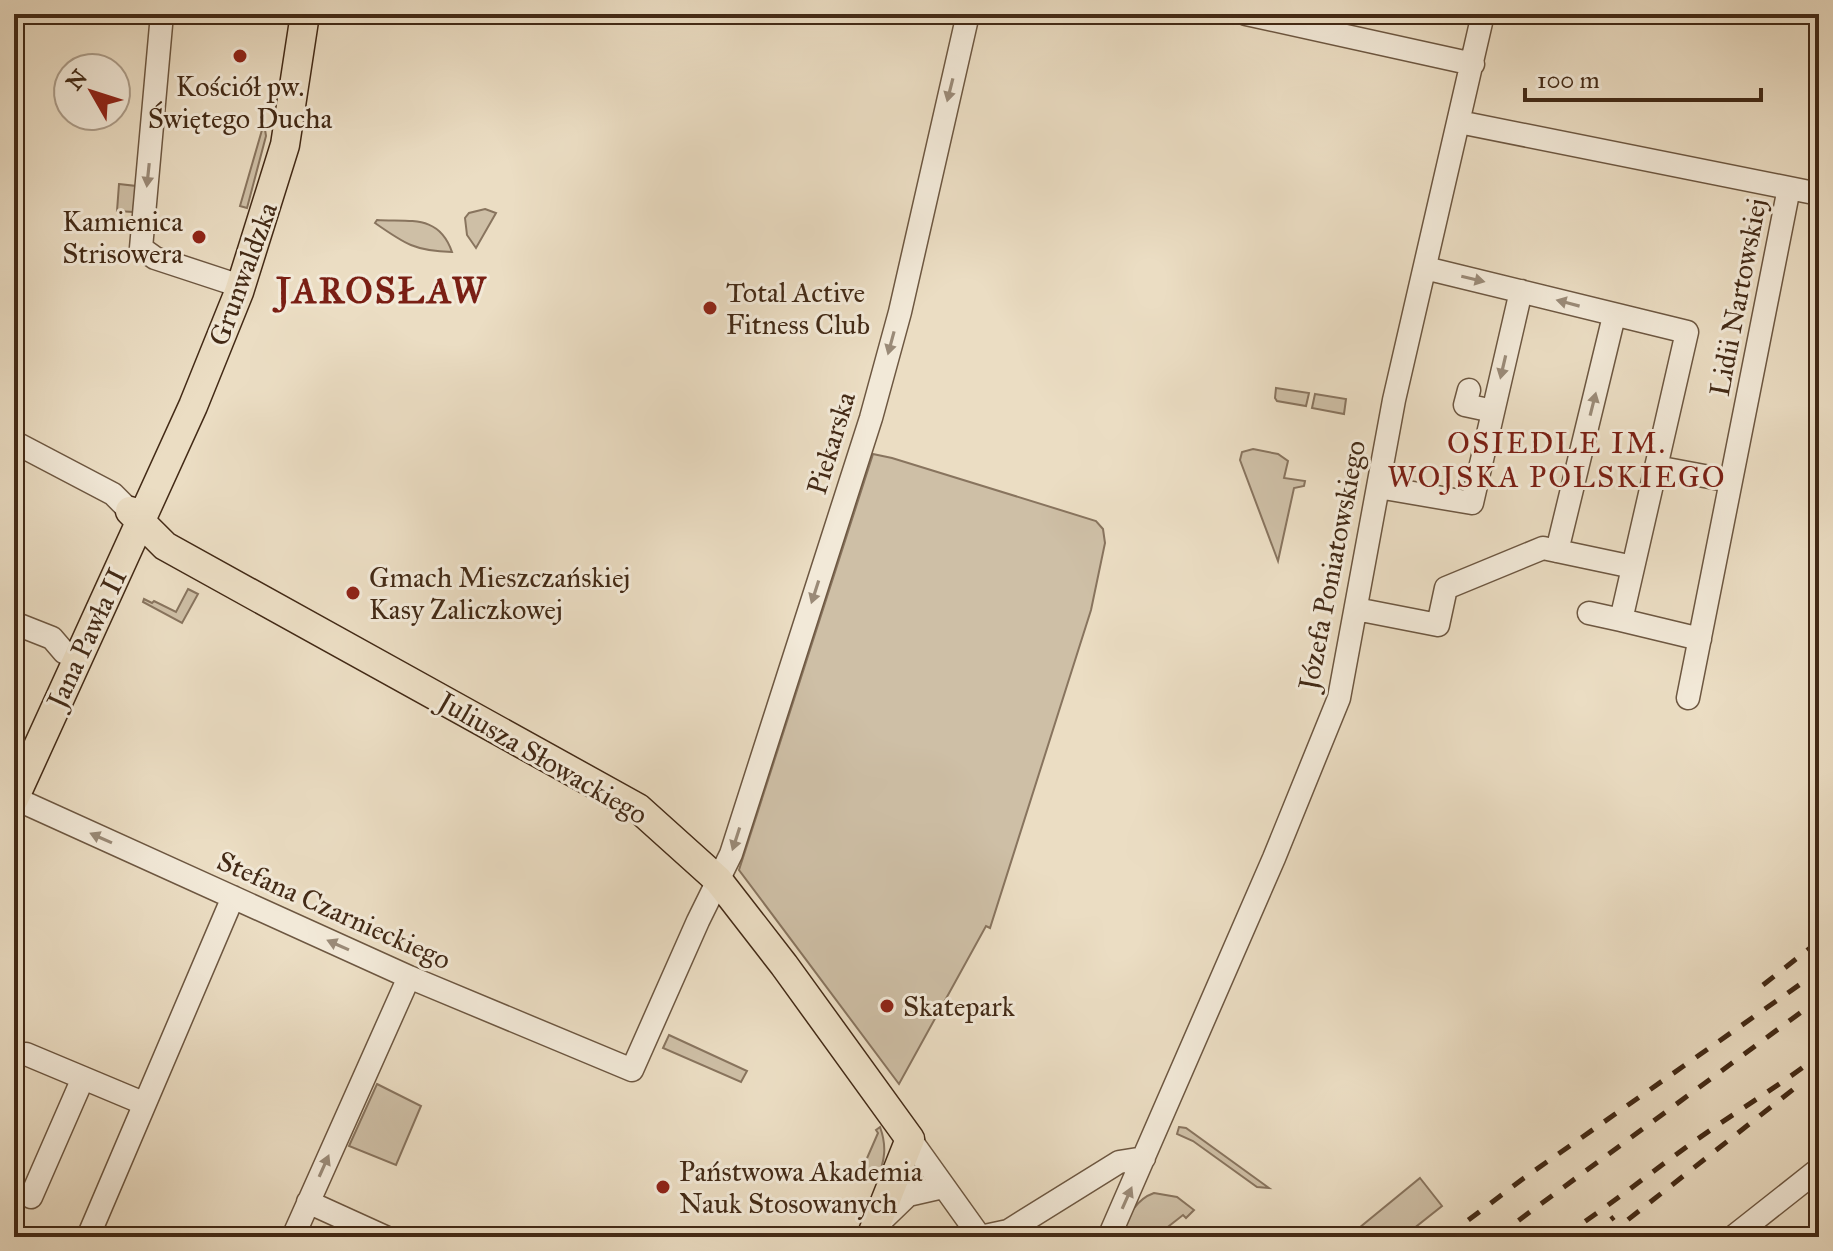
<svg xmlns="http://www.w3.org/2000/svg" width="1833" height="1251" viewBox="0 0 1833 1251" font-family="'IM FELL Great Primer',serif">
<rect width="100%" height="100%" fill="#ebddc3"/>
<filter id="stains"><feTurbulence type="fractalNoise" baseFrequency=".0025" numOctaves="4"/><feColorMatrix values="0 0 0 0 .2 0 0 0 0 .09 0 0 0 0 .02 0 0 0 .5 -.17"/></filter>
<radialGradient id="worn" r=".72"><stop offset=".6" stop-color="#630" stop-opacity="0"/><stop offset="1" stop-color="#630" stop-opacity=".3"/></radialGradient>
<path fill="#cebfa6" stroke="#88745e" stroke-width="2" d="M 264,123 L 266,136 L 247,208 L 240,206 Z
M 119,184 L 136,186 L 133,212 L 117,211 Z
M 485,209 L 496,213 L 476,248 L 467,235 L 465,218 L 469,213 Z
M 377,220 C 410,222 439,214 452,252 C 415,251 405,244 375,223 Z
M 1276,388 L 1309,393 L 1306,406 L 1277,401 L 1275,398 Z
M 1315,394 L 1346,399 L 1344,414 L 1312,408 Z
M 1253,449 L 1278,454 L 1288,461 L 1284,478 L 1305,481 L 1304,486 L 1294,488 L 1278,561 L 1240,460 L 1242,452 Z
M 873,454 L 892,458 L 1096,521 L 1103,529 L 1105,543 L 1091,610 L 990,928 L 986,926 L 899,1084 L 739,870 Z
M 188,589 L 198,594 L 182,623 L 143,602 L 144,599 L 152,603 L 154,601 L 176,612 Z
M 669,1035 L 747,1071 L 741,1082 L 663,1048 Z
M 377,1084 L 421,1106 L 396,1165 L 349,1146 Z
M 880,1127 C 887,1146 885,1161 877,1179 L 864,1165 L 878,1133 L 876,1130 Z
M 1179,1127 L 1186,1128 L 1269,1188 L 1257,1187 L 1193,1141 L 1177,1134 Z
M 1420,1178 L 1442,1206 L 1403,1237 L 1348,1237 Z
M 1154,1193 L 1177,1197 L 1194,1210 L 1186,1218 L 1183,1215 L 1155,1237 L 1119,1237 C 1127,1219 1134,1200 1154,1193 Z"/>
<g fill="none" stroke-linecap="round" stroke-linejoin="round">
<g stroke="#6d5741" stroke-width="25">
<path id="minor" d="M 162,14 L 141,248 L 155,258 L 228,282
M 1246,14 L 1473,64
M 1459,122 L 1819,194
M 1425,268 L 1687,332 L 1621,620 L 1700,639
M 1469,390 L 1465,405 L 1493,411
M 14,442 L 113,494 L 130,511
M 1656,467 L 1731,481
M 1378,487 L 1472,503 L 1521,291
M 1557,551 L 1614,316
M 1356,609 L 1438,625 L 1446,588 L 1543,548 L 1633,567
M 1589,613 L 1621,620
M 14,623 L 52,638 L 64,652
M 1688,698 L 1789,188
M 14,798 L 409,977 L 632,1070 L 698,921 L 731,854 L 871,418 L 900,312 L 968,14
M 26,1054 L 143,1103
M 910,1139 L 980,1237
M 31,1197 L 83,1078
M 308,1202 L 385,1237
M 880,1222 L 908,1195 L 943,1187
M 88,1237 L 233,897
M 293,1237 L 409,977
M 980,1237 L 1008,1231 L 1119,1162 L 1144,1158
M 1109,1237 L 1274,858 L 1339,698 L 1394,400 L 1483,14
M 1733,1237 L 1819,1169"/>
</g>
<g stroke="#432a16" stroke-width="31">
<path id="major" d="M 130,511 L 165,546 L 638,808 L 718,880 L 784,965 L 910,1139 L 871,1237
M 14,799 L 193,406 L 239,292 L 285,145 L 305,14"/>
</g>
<use href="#minor" stroke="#f2e9d8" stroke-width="22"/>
<use href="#major" stroke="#ebddc3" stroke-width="28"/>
<path stroke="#432a16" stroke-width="5" stroke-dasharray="14 14" stroke-linecap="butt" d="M 1763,985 L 1819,941
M 1446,1237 L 1524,1178 L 1819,971
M 1496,1237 L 1819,999
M 1562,1237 C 1614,1203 1661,1164 1712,1129 C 1748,1104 1785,1082 1819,1055
M 1589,1237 L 1614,1217
M 1606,1237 L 1800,1084"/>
</g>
<defs><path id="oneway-solid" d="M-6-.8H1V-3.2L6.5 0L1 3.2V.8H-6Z" transform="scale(2)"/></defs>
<g fill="#9a8a77">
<use href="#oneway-solid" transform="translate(950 90) rotate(104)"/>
<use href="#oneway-solid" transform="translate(148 175) rotate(96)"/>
<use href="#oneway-solid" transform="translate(1473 279) rotate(13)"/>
<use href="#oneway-solid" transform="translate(1568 303) rotate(-165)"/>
<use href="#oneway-solid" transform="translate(891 343) rotate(105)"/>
<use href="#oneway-solid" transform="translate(1503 367) rotate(103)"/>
<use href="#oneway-solid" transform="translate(1593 404) rotate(-76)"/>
<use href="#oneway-solid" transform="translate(815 592) rotate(108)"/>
<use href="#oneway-solid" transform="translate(101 838) rotate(-156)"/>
<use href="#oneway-solid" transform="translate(736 839) rotate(108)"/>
<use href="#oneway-solid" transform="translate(338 945) rotate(-156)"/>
<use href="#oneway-solid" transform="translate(324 1166) rotate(-66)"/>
<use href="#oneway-solid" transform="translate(1127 1198) rotate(-66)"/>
</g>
<g fill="#8f2418" stroke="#f2e9d8" stroke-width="3">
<circle cx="240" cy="56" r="8"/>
<circle cx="199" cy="237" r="8"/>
<circle cx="710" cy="308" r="8"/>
<circle cx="353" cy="593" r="8"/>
<circle cx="887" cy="1006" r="8"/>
<circle cx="663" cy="1187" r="8"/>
</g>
<g text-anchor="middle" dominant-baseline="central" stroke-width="6" stroke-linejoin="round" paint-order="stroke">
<g font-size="28" fill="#432a16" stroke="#f2e9d8" text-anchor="start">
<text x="240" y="86" text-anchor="middle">Kościół pw.<tspan x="240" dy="32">Świętego Ducha</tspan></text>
<text x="183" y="221" text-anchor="end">Kamienica<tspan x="183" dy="32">Strisowera</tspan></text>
<text x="726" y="292">Total Active<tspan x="726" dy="32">Fitness Club</tspan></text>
<text x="369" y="577">Gmach Mieszczańskiej<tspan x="369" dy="32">Kasy Zaliczkowej</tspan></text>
<text x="903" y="1006">Skatepark</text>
<text x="679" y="1171">Państwowa Akademia<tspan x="679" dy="32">Nauk Stosowanych</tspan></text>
</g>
<g font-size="28" fill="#432a16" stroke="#f2e9d8">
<text transform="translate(243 274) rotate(-70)">Grunwaldzka</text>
<text transform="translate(1738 297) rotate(-79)">Lidii Nartowskiej</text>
<text transform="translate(831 443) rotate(-73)">Piekarska</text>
<text transform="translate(1332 565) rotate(-79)">Józefa Poniatowskiego</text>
<text transform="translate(87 638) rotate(-65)">Jana Pawła II</text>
<text transform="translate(543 758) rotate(30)">Juliusza Słowackiego</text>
<text transform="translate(334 910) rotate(24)">Stefana Czarnieckiego</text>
</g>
<g font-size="30" letter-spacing="2" fill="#7a1f14" stroke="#f2e9d8">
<text x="1557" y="443">OSIEDLE IM.<tspan x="1557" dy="34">WOJSKA POLSKIEGO</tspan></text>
</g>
<g font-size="36" font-weight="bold" letter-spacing="2" fill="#7a1f14" stroke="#f2e9d8">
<text x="382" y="291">JAROSŁAW</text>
</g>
</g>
<rect width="1833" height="1251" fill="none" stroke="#ebddc3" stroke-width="48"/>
<rect x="16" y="16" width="1801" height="1219" fill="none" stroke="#432a16" stroke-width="4"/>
<rect x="24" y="24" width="1785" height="1203" fill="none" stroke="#432a16" stroke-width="2"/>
<g transform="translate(92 92) rotate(309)"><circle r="38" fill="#f2e9d8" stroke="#ac9d8a" stroke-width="2"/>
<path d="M0-6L14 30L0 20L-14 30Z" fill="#8f2418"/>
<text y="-12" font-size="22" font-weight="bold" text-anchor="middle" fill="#432a16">N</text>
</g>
<path d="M1525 88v12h236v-12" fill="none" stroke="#432a16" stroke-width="4"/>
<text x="1537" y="88" font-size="24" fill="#432a16" stroke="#f2e9d8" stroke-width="6" paint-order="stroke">100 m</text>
<rect width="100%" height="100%" filter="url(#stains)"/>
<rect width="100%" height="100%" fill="url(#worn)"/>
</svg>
